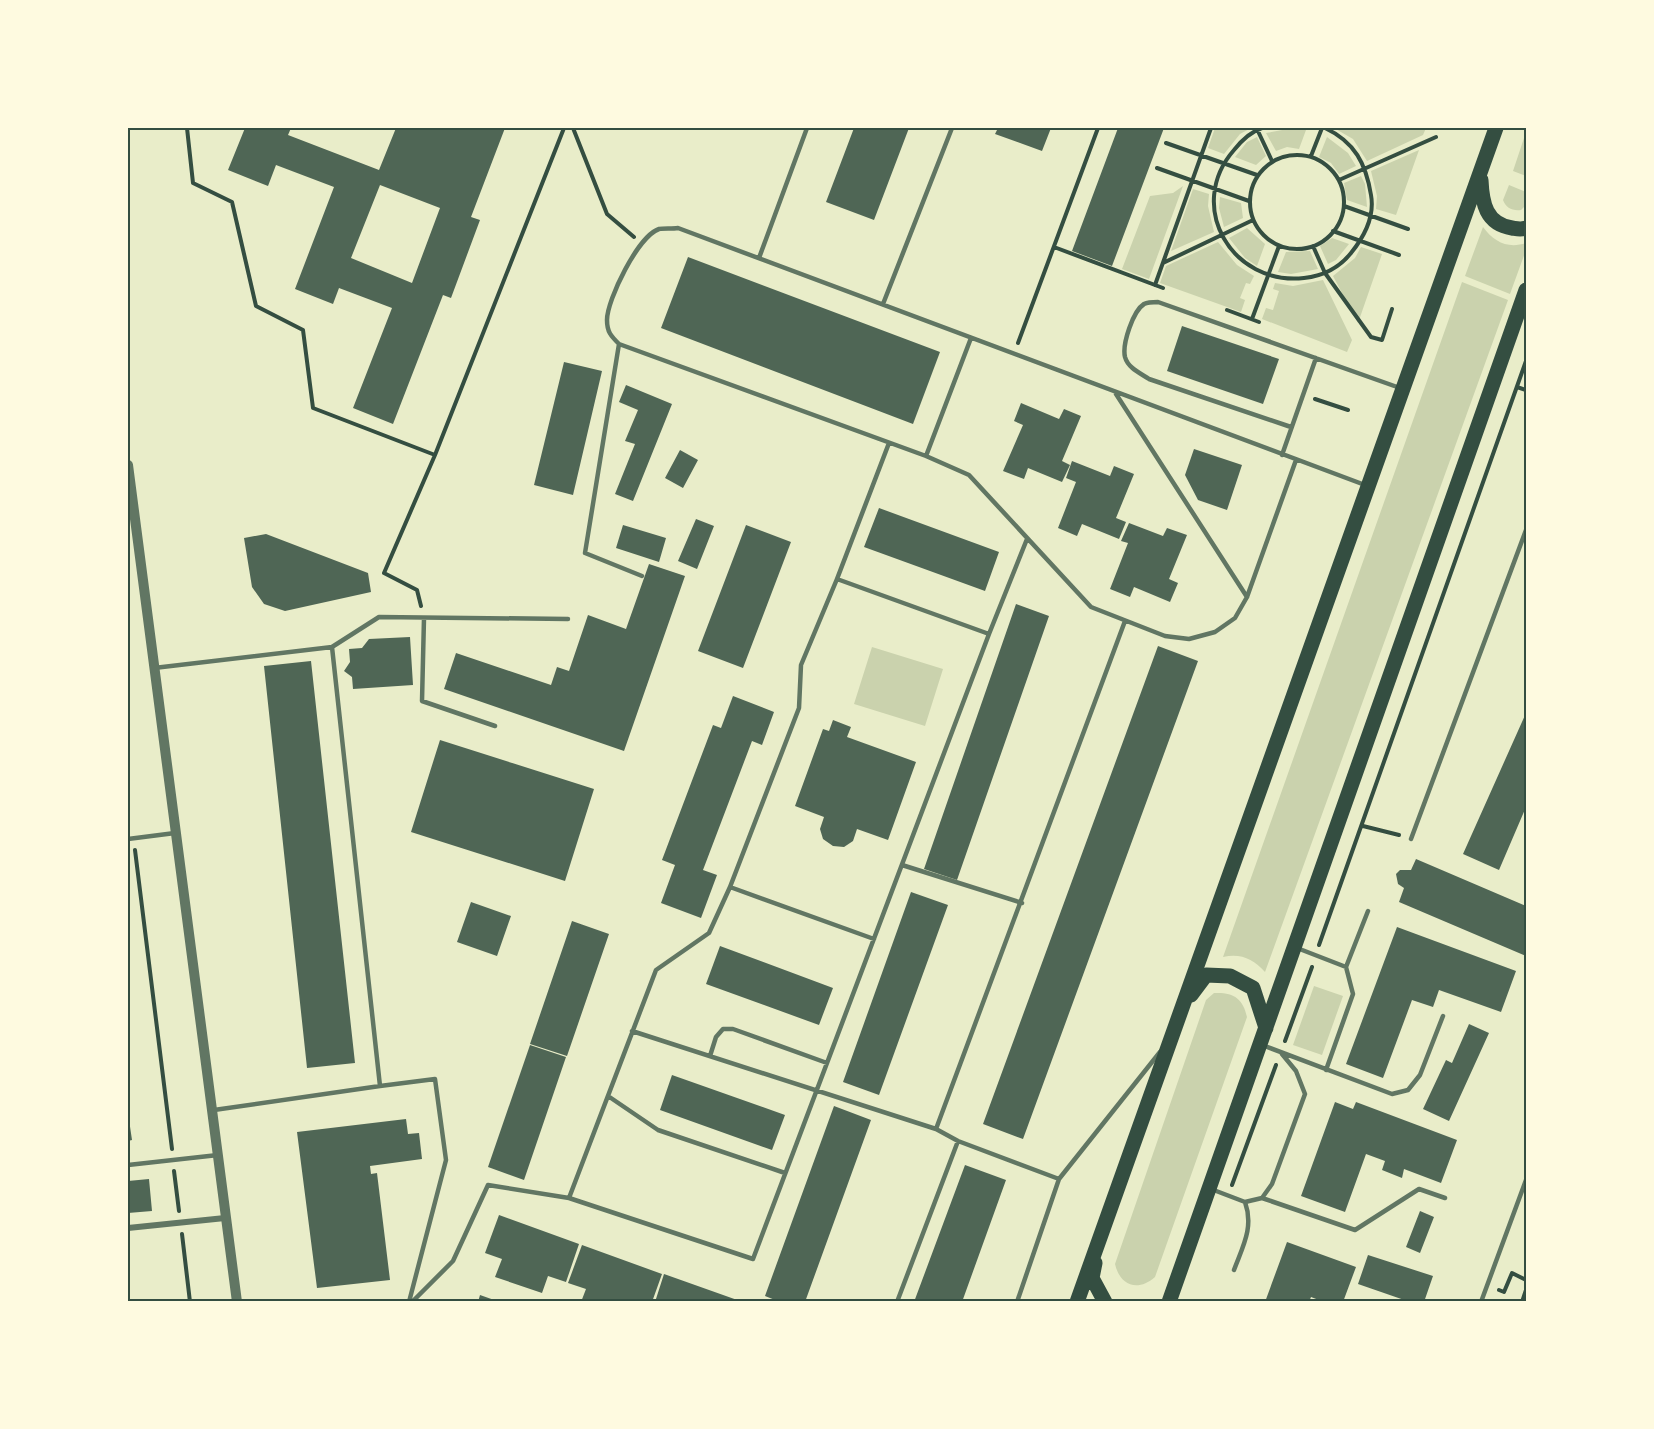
<svg xmlns="http://www.w3.org/2000/svg" width="1654" height="1429" viewBox="0 0 1654 1429" font-family="'DejaVu Sans',sans-serif">
<rect width="100%" height="100%" fill="#e9edc9"/>
<path fill="#cad2ad" d="M 1215,128 L 1251,128 L 1240,134 L 1224,154 L 1208,148 Z
M 1293,128 L 1306,130 L 1299,149 L 1287,147 L 1276,151 L 1266,133 Z
M 1334,128 L 1426,128 L 1423,135 L 1367,161 L 1353,139 Z
M 1526,132 L 1526,176 L 1513,171 Z
M 1257,137 L 1266,156 L 1256,165 L 1235,157 L 1247,142 Z
M 1327,137 L 1348,153 L 1356,166 L 1339,174 L 1331,163 L 1319,157 Z
M 1419,150 L 1396,215 L 1376,209 L 1377,196 L 1371,171 Z
M 1361,176 L 1365,184 L 1367,207 L 1347,200 L 1344,183 Z
M 1509,185 L 1526,192 L 1526,205 L 1521,210 C 1512,211 1506,208 1503,200 Z
M 1183,186 L 1149,279 L 1122,269 L 1150,196 L 1173,193 Z
M 1193,189 L 1209,194 L 1208,206 L 1214,232 L 1171,251 Z
M 1220,197 L 1241,203 L 1243,218 L 1224,227 L 1219,208 Z
M 1483,227 C 1494,242 1508,249 1526,243 L 1526,250 L 1510,294 L 1465,276 Z
M 1247,228 L 1265,244 L 1257,266 L 1245,258 L 1229,238 Z
M 1332,238 L 1349,244 L 1336,260 L 1328,264 L 1320,246 Z
M 1218,242 L 1237,265 L 1254,276 L 1250,284 L 1246,283 L 1240,298 L 1245,300 L 1241,312 L 1160,283 L 1166,266 Z
M 1361,247 L 1382,254 L 1358,323 L 1333,276 L 1355,258 Z
M 1310,251 L 1318,269 L 1291,274 L 1278,272 L 1286,252 Z
M 1323,280 L 1352,340 L 1347,352 L 1262,319 L 1266,308 L 1273,310 L 1279,291 L 1273,289 L 1275,283 L 1293,286 Z
M 1462,282 L 1508,300 L 1265,972 C 1253,959 1241,953 1223,957 Z
M 872,647 L 943,669 L 925,726 L 854,704 Z
M 1314,986 L 1343,996 L 1322,1055 L 1293,1045 Z
M 1214,993 C 1233,992 1243,998 1247,1017 L 1155,1277 C 1138,1292 1120,1286 1115,1264 L 1206,1000 Z"/>
<path fill="#4f6655" fill-rule="evenodd" d="M 245,128 L 291,128 L 288,135 L 379,170 L 396,128 L 505,128 L 471,217 L 480,220 L 451,298 L 443,295 L 393,424 L 353,408 L 392,308 L 339,288 L 333,304 L 295,289 L 334,187 L 276,165 L 268,186 L 228,170 ZM 380,185 L 440,208 L 412,283 L 351,258 Z
M 854,128 L 909,128 L 874,220 L 826,202 Z
M 998,128 L 1051,128 L 1042,151 L 995,134 Z
M 1118,128 L 1164,128 L 1112,266 L 1072,251 Z
M 688,257 L 940,352 L 913,424 L 661,328 Z
M 1182,326 L 1279,359 L 1263,404 L 1167,371 Z
M 564,362 L 602,371 L 573,495 L 534,485 Z
M 626,385 L 672,404 L 633,501 L 615,494 L 635,444 L 625,441 L 638,410 L 619,402 Z
M 1021,403 L 1059,419 L 1064,409 L 1081,416 L 1062,461 L 1070,465 L 1062,482 L 1028,468 L 1024,479 L 1003,471 L 1023,425 L 1014,421 Z
M 1194,449 L 1242,465 L 1227,510 L 1198,500 L 1185,475 Z
M 680,450 L 698,460 L 683,488 L 665,478 Z
M 1072,461 L 1110,476 L 1114,466 L 1134,474 L 1116,518 L 1126,522 L 1119,539 L 1082,524 L 1077,536 L 1058,528 L 1076,482 L 1066,478 Z
M 879,508 L 999,552 L 985,591 L 864,547 Z
M 696,519 L 714,526 L 697,569 L 678,561 Z
M 1129,523 L 1163,536 L 1167,528 L 1187,535 L 1169,579 L 1178,583 L 1170,602 L 1134,587 L 1130,597 L 1110,589 L 1128,543 L 1121,541 Z
M 623,525 L 666,538 L 659,562 L 616,548 Z
M 746,525 L 791,542 L 743,668 L 698,651 Z
M 266,534 L 368,573 L 371,592 L 285,611 L 264,604 L 252,587 L 244,538 Z
M 649,564 L 685,576 L 624,751 L 444,689 L 456,653 L 551,685 L 557,667 L 569,671 L 588,615 L 626,629 Z
M 1016,604 L 1049,616 L 957,880 L 924,869 Z
M 410,637 L 413,685 L 353,689 L 352,677 L 344,671 L 350,662 L 349,649 L 362,648 L 369,639 Z
M 1158,646 L 1198,661 L 1023,1139 L 983,1124 Z
M 311,661 L 355,1063 L 307,1068 L 264,666 Z
M 733,696 L 774,712 L 762,745 L 752,741 L 703,870 L 717,875 L 701,918 L 661,903 L 675,865 L 662,860 L 713,725 L 721,728 Z
M 1526,713 L 1526,807 L 1499,870 L 1463,854 Z
M 833,720 L 851,727 L 847,737 L 916,762 L 888,840 L 857,829 L 853,841 L 844,847 L 833,846 L 823,839 L 820,829 L 824,817 L 795,806 L 823,729 L 829,731 Z
M 440,740 L 594,789 L 565,881 L 411,832 Z
M 1416,859 L 1526,906 L 1526,956 L 1399,902 L 1404,888 L 1398,884 L 1396,874 L 1400,870 L 1411,870 Z
M 911,892 L 948,905 L 879,1095 L 843,1082 Z
M 471,902 L 511,916 L 497,956 L 457,942 Z
M 572,921 L 609,934 L 567,1056 L 530,1044 Z
M 1397,927 L 1516,971 L 1501,1012 L 1439,990 L 1433,1007 L 1412,1000 L 1383,1078 L 1346,1064 Z
M 720,946 L 833,988 L 819,1025 L 706,984 Z
M 1469,1024 L 1489,1033 L 1449,1121 L 1423,1109 L 1446,1060 L 1452,1063 Z
M 530,1045 L 566,1057 L 524,1180 L 488,1167 Z
M 672,1075 L 785,1115 L 772,1150 L 660,1110 Z
M 1335,1102 L 1353,1109 L 1356,1102 L 1457,1140 L 1441,1183 L 1404,1169 L 1402,1178 L 1382,1170 L 1385,1161 L 1366,1154 L 1345,1212 L 1301,1196 Z
M 834,1106 L 871,1120 L 805,1302 L 780,1302 L 765,1296 Z
M 128,1113 L 132,1140 L 128,1141 Z
M 406,1119 L 408,1134 L 419,1133 L 422,1159 L 370,1166 L 371,1174 L 377,1173 L 390,1280 L 317,1288 L 297,1132 Z
M 965,1165 L 1006,1180 L 962,1302 L 914,1302 Z
M 149,1179 L 152,1211 L 128,1213 L 128,1181 Z
M 1420,1211 L 1434,1217 L 1420,1253 L 1406,1247 Z
M 499,1215 L 579,1244 L 566,1282 L 548,1276 L 542,1293 L 495,1277 L 502,1259 L 485,1253 Z
M 1287,1242 L 1356,1267 L 1343,1302 L 1324,1302 L 1311,1297 L 1309,1302 L 1265,1302 Z
M 582,1245 L 662,1274 L 652,1302 L 581,1302 L 586,1289 L 568,1283 Z
M 1368,1255 L 1433,1276 L 1424,1302 L 1410,1302 L 1358,1284 Z
M 664,1274 L 740,1301 L 740,1302 L 655,1302 Z
M 480,1295 L 497,1301 L 497,1302 L 478,1302 Z"/>
<g fill="none" stroke-linecap="round" stroke-linejoin="round">
<path stroke="#344e41" stroke-width="4" d="M 187,128 L 193,183 L 232,202 L 256,306 L 303,330 L 313,408 L 435,455 L 384,573 L 417,590 L 421,606
M 573,128 L 607,214 L 634,237
M 1262,128 C 1250,132 1242,140 1234,150 C 1185,206 1232,286 1304,278 C 1323,276 1339,268 1351,253 C 1364,237 1375,217 1371,195 C 1366,164 1355,142 1325,128
M 1257,129 L 1272,161
M 1166,143 L 1257,175
M1250 202a47 47 0 1 1 94 0a47 47 0 1 1-94 0Z
M 1311,156 L 1322,128
M 1157,168 L 1249,201
M 1339,180 L 1436,137
M 1344,206 L 1408,229
M 1333,231 L 1399,255
M 1313,246 L 1325,273 L 1371,337 L 1382,340 L 1392,309
M 1054,247 L 1163,288
M 1163,263 L 1253,220
M 1155,285 L 1211,128
M 1227,310 L 1259,322
M 1252,319 L 1279,246
M 1018,343 L 1098,128
M 1517,387 L 1526,390
M 1315,399 L 1348,410
M 435,455 L 564,128
M 1363,826 L 1399,835
M 135,850 L 172,1149
M 1319,945 L 1526,361
M 1285,1041 L 1312,967
M 174,1171 L 179,1211
M 1232,1185 L 1276,1065
M 182,1234 L 190,1302
M 1499,1290 L 1504,1292 L 1512,1273 L 1526,1280
M 1522,1302 L 1526,1290"/>
<path stroke="#617663" stroke-width="4.5" d="M 759,258 L 807,128
M 883,304 L 952,128
M 619,344 L 585,553 L 642,576
M 1116,394 L 1247,597
M 1291,427 L 1149,379 C 1140,373 1128,368 1125,357 C 1122,344 1133,311 1144,304 C 1148,302 1153,302 1158,302 L 1400,388
M 1282,455 L 1316,358
M 926,456 L 971,338
M 1296,460 L 1247,597 L 1235,618 L 1215,632 L 1189,639 L 1165,636 L 1091,607 L 969,475 L 926,456 L 619,344 C 611,336 607,332 607,320 C 607,300 638,236 659,229 C 664,228 672,229 678,228 L 1365,485
M 424,618 L 422,701 L 495,726
M 989,634 L 1027,539
M 332,647 L 379,617 L 568,619
M 154,668 L 332,647 L 380,1086 L 214,1110
M 128,839 L 175,833
M 1411,839 L 1526,530
M 902,865 L 1022,903
M 730,887 L 799,708 L 801,665 L 837,579
M 874,939 L 730,887 L 709,933 L 656,970 L 569,1198 L 753,1259 C 831,1051 911,843 989,634 L 837,579 L 889,443
M 1297,948 L 1346,967 L 1368,911
M 632,1031 L 936,1129 L 958,1141 L 1059,1179
M 1262,1045 L 1392,1094 L 1408,1090 L 1420,1075 L 1443,1016
M 710,1056 L 716,1037 L 723,1029 L 733,1029 L 827,1063
M 1326,1070 L 1353,994 L 1346,967
M 380,1086 L 435,1079 L 446,1160 L 409,1302
M 608,1096 L 658,1130 L 785,1173
M 936,1129 L 1125,621
M 128,1165 L 218,1155
M 1211,1189 L 1245,1202 C 1254,1227 1243,1246 1234,1270
M 1262,1198 L 1355,1230 L 1419,1189 L 1445,1198
M 1245,1202 L 1262,1198 L 1272,1184 L 1305,1094 L 1296,1071 L 1282,1054
M 412,1302 L 453,1261 L 488,1185 L 569,1198
M 897,1302 L 958,1141
M 1017,1302 L 1059,1179 L 1160,1052
M 1481,1302 L 1526,1180"/>
<path stroke="#617663" stroke-width="6" d="M 128,1228 L 225,1218"/>
<path stroke="#617663" stroke-width="10" d="M 128,465 L 237,1302"/>
<path stroke="#344e41" stroke-width="15" d="M 1481,180 C 1482,203 1486,224 1512,228 C 1518,229 1521,230 1526,228
M 1191,995 L 1206,975 L 1230,976 L 1253,988 L 1266,1028
M 1095,1263 L 1092,1278 L 1105,1302
M 1077,1302 L 1496,128
M 1169,1302 L 1526,290"/>
</g>
<rect width="1654" height="1429" fill="none" stroke="#fefae0" stroke-width="258"/>
<rect x="129" y="129" width="1396" height="1171" fill="none" stroke="#344e41" stroke-width="2"/>
</svg>
